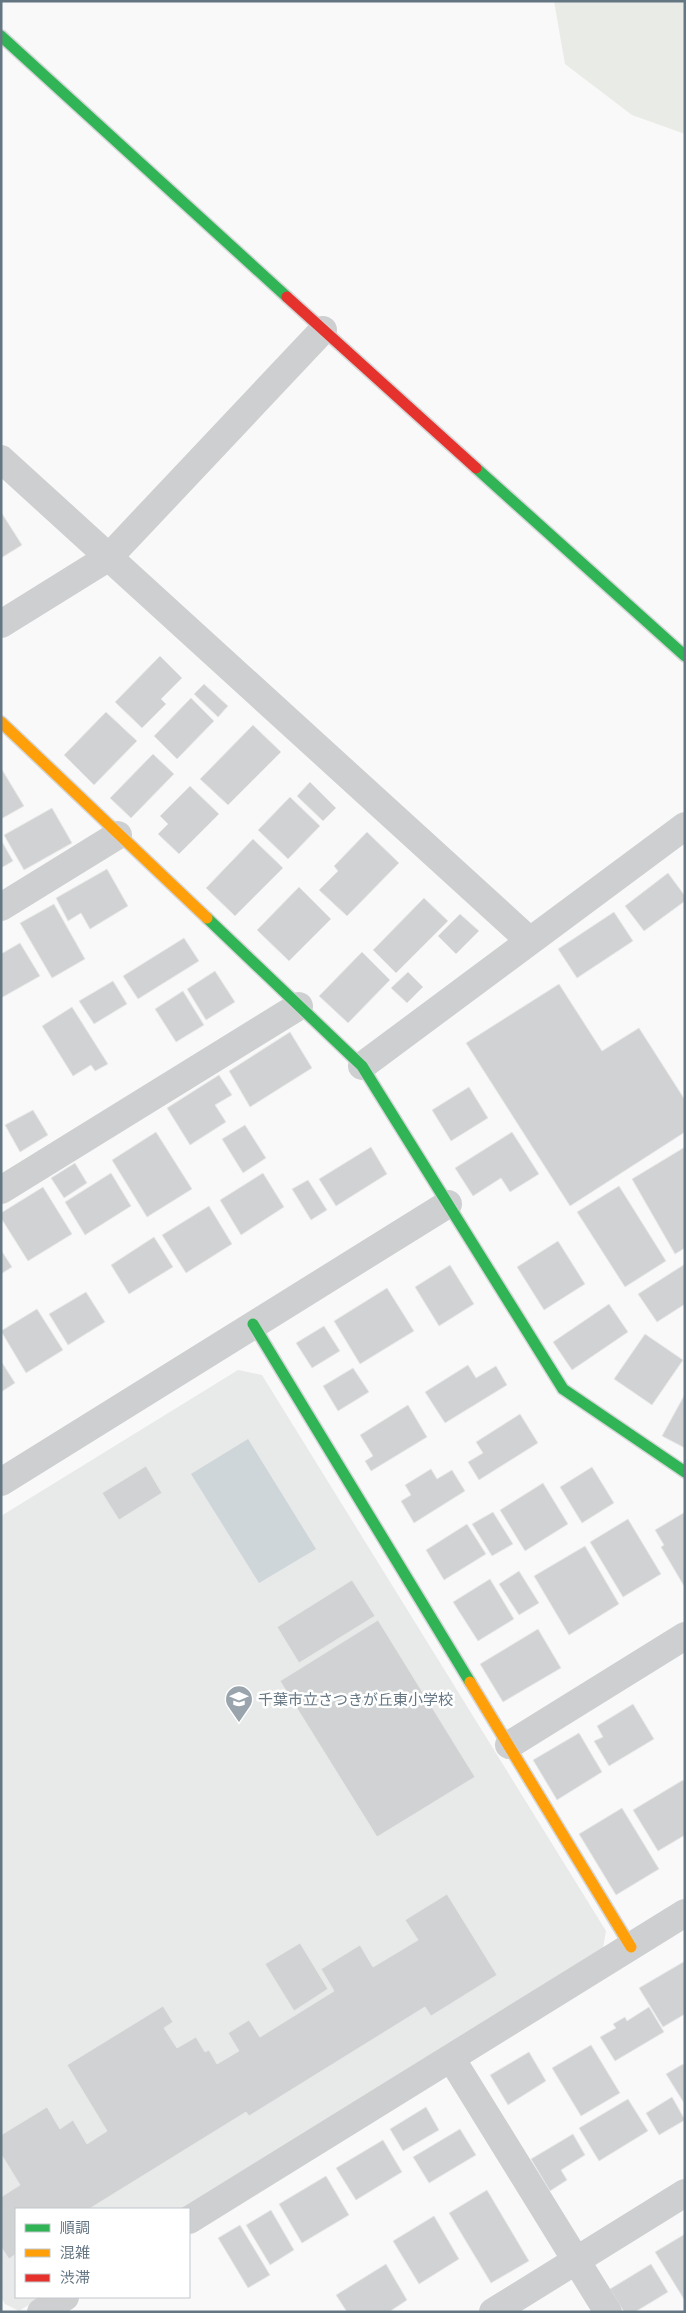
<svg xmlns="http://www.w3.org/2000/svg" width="686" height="2313" viewBox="0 0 686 2313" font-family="'Open Sans','Noto Sans JP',sans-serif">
<rect width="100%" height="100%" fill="#f9f9f9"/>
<path fill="#e8e9e9" d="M 238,1370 L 262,1375 L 606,1931 L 603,1948 L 182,2209 L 16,2209 L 16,2297 L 41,2297 L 19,2311 L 5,2304 L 1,2297 L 1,1516 Z"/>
<path fill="#e8ebe6" d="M 554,1 L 685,1 L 685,134 L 632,115 L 565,64 Z"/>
<path fill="#ced6d9" d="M 248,1439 L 316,1549 L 259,1583 L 191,1474 Z"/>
<path fill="#d0d2d3" stroke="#e8e8e8" d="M 1,512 L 22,545 L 1,558 Z
M 160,656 L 182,678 L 161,699 L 166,704 L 142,728 L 115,702 Z
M 204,684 L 228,706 L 218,717 L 194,694 Z
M 191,698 L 214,721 L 177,759 L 154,736 Z
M 106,712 L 137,741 L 94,785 L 64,755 Z
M 253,725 L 281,752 L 228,805 L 200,779 Z
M 153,754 L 174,774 L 131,818 L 110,798 Z
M 1,768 L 24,806 L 1,819 Z
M 310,782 L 336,808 L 323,821 L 297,796 Z
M 190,786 L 219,814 L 179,854 L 158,834 L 168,824 L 160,816 Z
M 290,797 L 320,826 L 288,859 L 258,830 Z
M 52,808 L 72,843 L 24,870 L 4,835 Z
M 367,832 L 399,863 L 347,916 L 319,890 L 338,871 L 334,866 Z
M 253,839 L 283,868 L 235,916 L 206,888 Z
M 1,840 L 13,861 L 1,868 Z
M 107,869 L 128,906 L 90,929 L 81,913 L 68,921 L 56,898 Z
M 668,873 L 685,896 L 685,901 L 644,931 L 625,906 Z
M 299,887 L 331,919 L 289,961 L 257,930 Z
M 424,898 L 448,921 L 396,973 L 373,950 Z
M 54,904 L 85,959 L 52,978 L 20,923 Z
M 614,912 L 633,941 L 577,978 L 558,949 Z
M 460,914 L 479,931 L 456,954 L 438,936 Z
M 184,938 L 199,961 L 138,999 L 123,976 Z
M 20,943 L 40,976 L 1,998 L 1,954 Z
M 362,952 L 390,980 L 348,1023 L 319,996 Z
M 215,971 L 235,1002 L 206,1020 L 187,989 Z
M 408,972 L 423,987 L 407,1003 L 391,988 Z
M 113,981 L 127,1004 L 94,1024 L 79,1001 Z
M 559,984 L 602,1051 L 639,1028 L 685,1100 L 685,1132 L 570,1206 L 466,1043 Z
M 183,991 L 204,1025 L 176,1042 L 155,1009 Z
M 72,1007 L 108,1064 L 95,1071 L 91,1065 L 73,1076 L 42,1026 Z
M 290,1032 L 312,1068 L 250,1107 L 229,1071 Z
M 219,1075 L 232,1095 L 215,1105 L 226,1122 L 190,1145 L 167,1108 Z
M 469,1087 L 488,1118 L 451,1141 L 432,1110 Z
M 33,1110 L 48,1135 L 20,1152 L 5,1125 Z
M 245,1125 L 266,1158 L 243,1173 L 222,1139 Z
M 156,1132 L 192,1189 L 147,1217 L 112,1160 Z
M 512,1132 L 539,1174 L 510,1192 L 501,1178 L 473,1196 L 455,1168 Z
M 371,1147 L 387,1174 L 336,1206 L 319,1179 Z
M 685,1147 L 685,1248 L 675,1254 L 632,1179 Z
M 75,1163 L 87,1183 L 64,1198 L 51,1178 Z
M 111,1173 L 131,1206 L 85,1235 L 65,1202 Z
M 263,1173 L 284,1207 L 241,1235 L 220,1200 Z
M 308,1180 L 327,1210 L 311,1220 L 292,1189 Z
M 619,1186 L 666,1261 L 625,1287 L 577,1212 Z
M 43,1187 L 72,1234 L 28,1261 L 1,1218 L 1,1213 Z
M 209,1206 L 232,1244 L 186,1273 L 162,1235 Z
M 154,1237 L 173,1267 L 129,1294 L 111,1265 Z
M 558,1241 L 585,1284 L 544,1310 L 517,1267 Z
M 1,1250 L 12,1267 L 1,1274 Z
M 685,1264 L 685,1304 L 657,1322 L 638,1294 Z
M 450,1265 L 474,1304 L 439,1326 L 415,1287 Z
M 387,1288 L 414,1331 L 360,1364 L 334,1321 Z
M 86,1292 L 105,1322 L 68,1345 L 49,1314 Z
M 609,1304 L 628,1332 L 572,1370 L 553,1342 Z
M 37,1309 L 63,1350 L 26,1373 L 1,1331 Z
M 324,1326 L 340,1351 L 312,1368 L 296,1343 Z
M 645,1334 L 683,1360 L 652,1405 L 614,1379 Z
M 1,1361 L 15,1383 L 1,1392 Z
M 468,1365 L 476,1378 L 496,1366 L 507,1385 L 445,1423 L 425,1392 Z
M 353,1368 L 369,1392 L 338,1411 L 323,1386 Z
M 685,1394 L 685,1448 L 662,1436 Z
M 408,1405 L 427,1437 L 371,1471 L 365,1461 L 373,1456 L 360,1435 Z
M 520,1414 L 538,1443 L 479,1480 L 468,1462 L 483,1453 L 476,1442 Z
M 146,1466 L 162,1493 L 119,1520 L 102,1493 Z
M 592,1467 L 614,1503 L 582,1523 L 560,1487 Z
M 431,1469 L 437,1479 L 452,1470 L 465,1491 L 414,1523 L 401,1501 L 411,1495 L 405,1485 Z
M 543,1483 L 568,1524 L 525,1551 L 500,1510 Z
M 493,1512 L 513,1544 L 492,1556 L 472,1524 Z
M 685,1512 L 685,1586 L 684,1586 L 661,1547 L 664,1545 L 655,1530 Z
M 628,1519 L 661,1574 L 623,1597 L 590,1542 Z
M 467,1524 L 486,1554 L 444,1580 L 426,1550 Z
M 585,1546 L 619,1604 L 569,1635 L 534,1576 Z
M 519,1571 L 539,1603 L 519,1615 L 499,1584 Z
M 490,1579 L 514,1619 L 478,1641 L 453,1602 Z
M 352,1580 L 375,1616 L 299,1663 L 277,1627 Z
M 378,1620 L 475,1777 L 377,1837 L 280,1681 Z
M 538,1629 L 561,1668 L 503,1702 L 480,1664 Z
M 633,1704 L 654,1739 L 609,1766 L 594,1741 L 603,1737 L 597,1726 Z
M 579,1733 L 602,1772 L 557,1800 L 533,1760 Z
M 683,1780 L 685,1783 L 685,1835 L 658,1851 L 633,1810 Z
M 622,1808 L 659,1869 L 616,1895 L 579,1834 Z
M 447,1894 L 497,1975 L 431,2016 L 425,2007 L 249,2116 L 246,2112 L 89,2209 L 16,2209 L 16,2254 L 9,2259 L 1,2247 L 1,2197 L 20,2185 L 1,2154 L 1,2135 L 47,2107 L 60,2129 L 73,2120 L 87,2144 L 107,2131 L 67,2065 L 163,2006 L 173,2022 L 164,2028 L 177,2048 L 196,2037 L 205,2052 L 209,2050 L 217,2064 L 239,2051 L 228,2033 L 249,2020 L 260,2037 L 334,1991 L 321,1969 L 360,1945 L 373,1967 L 418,1940 L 405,1920 Z
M 300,1943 L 328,1989 L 294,2011 L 265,1964 Z
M 685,1961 L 685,2014 L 663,2027 L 639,1988 Z
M 649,2007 L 664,2032 L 615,2061 L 600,2037 L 616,2028 L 613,2024 L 625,2017 L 627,2021 Z
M 591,2045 L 620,2093 L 581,2116 L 552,2068 Z
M 529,2052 L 546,2081 L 508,2105 L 490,2075 Z
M 683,2064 L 685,2067 L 684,2103 L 666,2074 Z
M 672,2097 L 685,2120 L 659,2135 L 646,2113 Z
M 628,2099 L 648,2131 L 599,2161 L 579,2128 Z
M 426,2107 L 439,2130 L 403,2151 L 390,2129 Z
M 460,2129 L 476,2155 L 429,2183 L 413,2157 Z
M 573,2134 L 585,2155 L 561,2170 L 567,2180 L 550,2191 L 531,2159 Z
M 383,2140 L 402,2172 L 356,2200 L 336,2168 Z
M 326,2176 L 349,2215 L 302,2243 L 279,2204 Z
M 487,2190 L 529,2261 L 491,2283 L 449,2213 Z
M 271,2210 L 294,2250 L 270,2265 L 246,2225 Z
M 434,2216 L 459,2259 L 419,2284 L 393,2241 Z
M 240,2225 L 270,2275 L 248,2288 L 218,2238 Z
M 685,2234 L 685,2301 L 655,2252 Z
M 386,2264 L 407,2300 L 389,2312 L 347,2312 L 336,2295 Z
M 651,2264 L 668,2292 L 635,2312 L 624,2312 L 610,2289 Z"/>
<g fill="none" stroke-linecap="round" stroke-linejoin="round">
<g stroke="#d5d6d7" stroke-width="14">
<path id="fast" d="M 1,36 L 287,297
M 476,468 L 685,656
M 207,918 L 362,1066 L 563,1389 L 685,1472
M 253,1324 L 470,1682"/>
</g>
<g stroke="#d5d6d7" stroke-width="14">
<path id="slow" d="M 1,722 L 207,918
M 470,1682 L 631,1947"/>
</g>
<g stroke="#d5d6d7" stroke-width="14">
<path id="jam" d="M 287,297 L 476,468"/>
</g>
<path stroke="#cecfd0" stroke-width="28" d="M 1,459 L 530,941
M 1,624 L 109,557 L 323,330
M 1,907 L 118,835
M 362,1066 L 685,826
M 1,1190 L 299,1006
M 1,1482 L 448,1204
M 509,1745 L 685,1636
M 451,2058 L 608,2312
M 189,2220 L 685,1913
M 41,2312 L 65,2297
M 493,2312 L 685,2193"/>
<use href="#fast" stroke="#30b455" stroke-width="11"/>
<use href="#slow" stroke="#ff9f0a" stroke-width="11"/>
<use href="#jam" stroke="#e5322d" stroke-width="11"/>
</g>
<defs>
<g id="school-pin" transform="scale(1.4375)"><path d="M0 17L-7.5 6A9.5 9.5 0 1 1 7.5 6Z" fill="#99a4ac" stroke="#fff"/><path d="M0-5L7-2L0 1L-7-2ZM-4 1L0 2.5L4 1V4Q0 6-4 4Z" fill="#fff"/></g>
</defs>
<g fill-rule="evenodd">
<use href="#school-pin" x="239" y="1699"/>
</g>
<g text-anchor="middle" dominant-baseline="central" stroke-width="5" stroke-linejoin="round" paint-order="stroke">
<g font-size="15" fill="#657683" stroke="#fff" text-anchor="start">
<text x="258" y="1699">千葉市立さつきが丘東小学校</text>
</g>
</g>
<rect width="686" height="2313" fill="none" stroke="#657683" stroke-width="5"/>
<rect x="15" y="2208" width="175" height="90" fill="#ffffff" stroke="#c1c8cd"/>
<rect x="25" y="2224" width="25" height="8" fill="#30b455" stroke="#c1c8cd"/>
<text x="60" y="2233" font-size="15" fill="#657683">順調</text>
<rect x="25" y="2249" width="25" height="8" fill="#ff9f0a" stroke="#c1c8cd"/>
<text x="60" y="2258" font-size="15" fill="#657683">混雑</text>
<rect x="25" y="2274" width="25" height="8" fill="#e5322d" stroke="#c1c8cd"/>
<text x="60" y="2283" font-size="15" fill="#657683">渋滞</text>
</svg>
